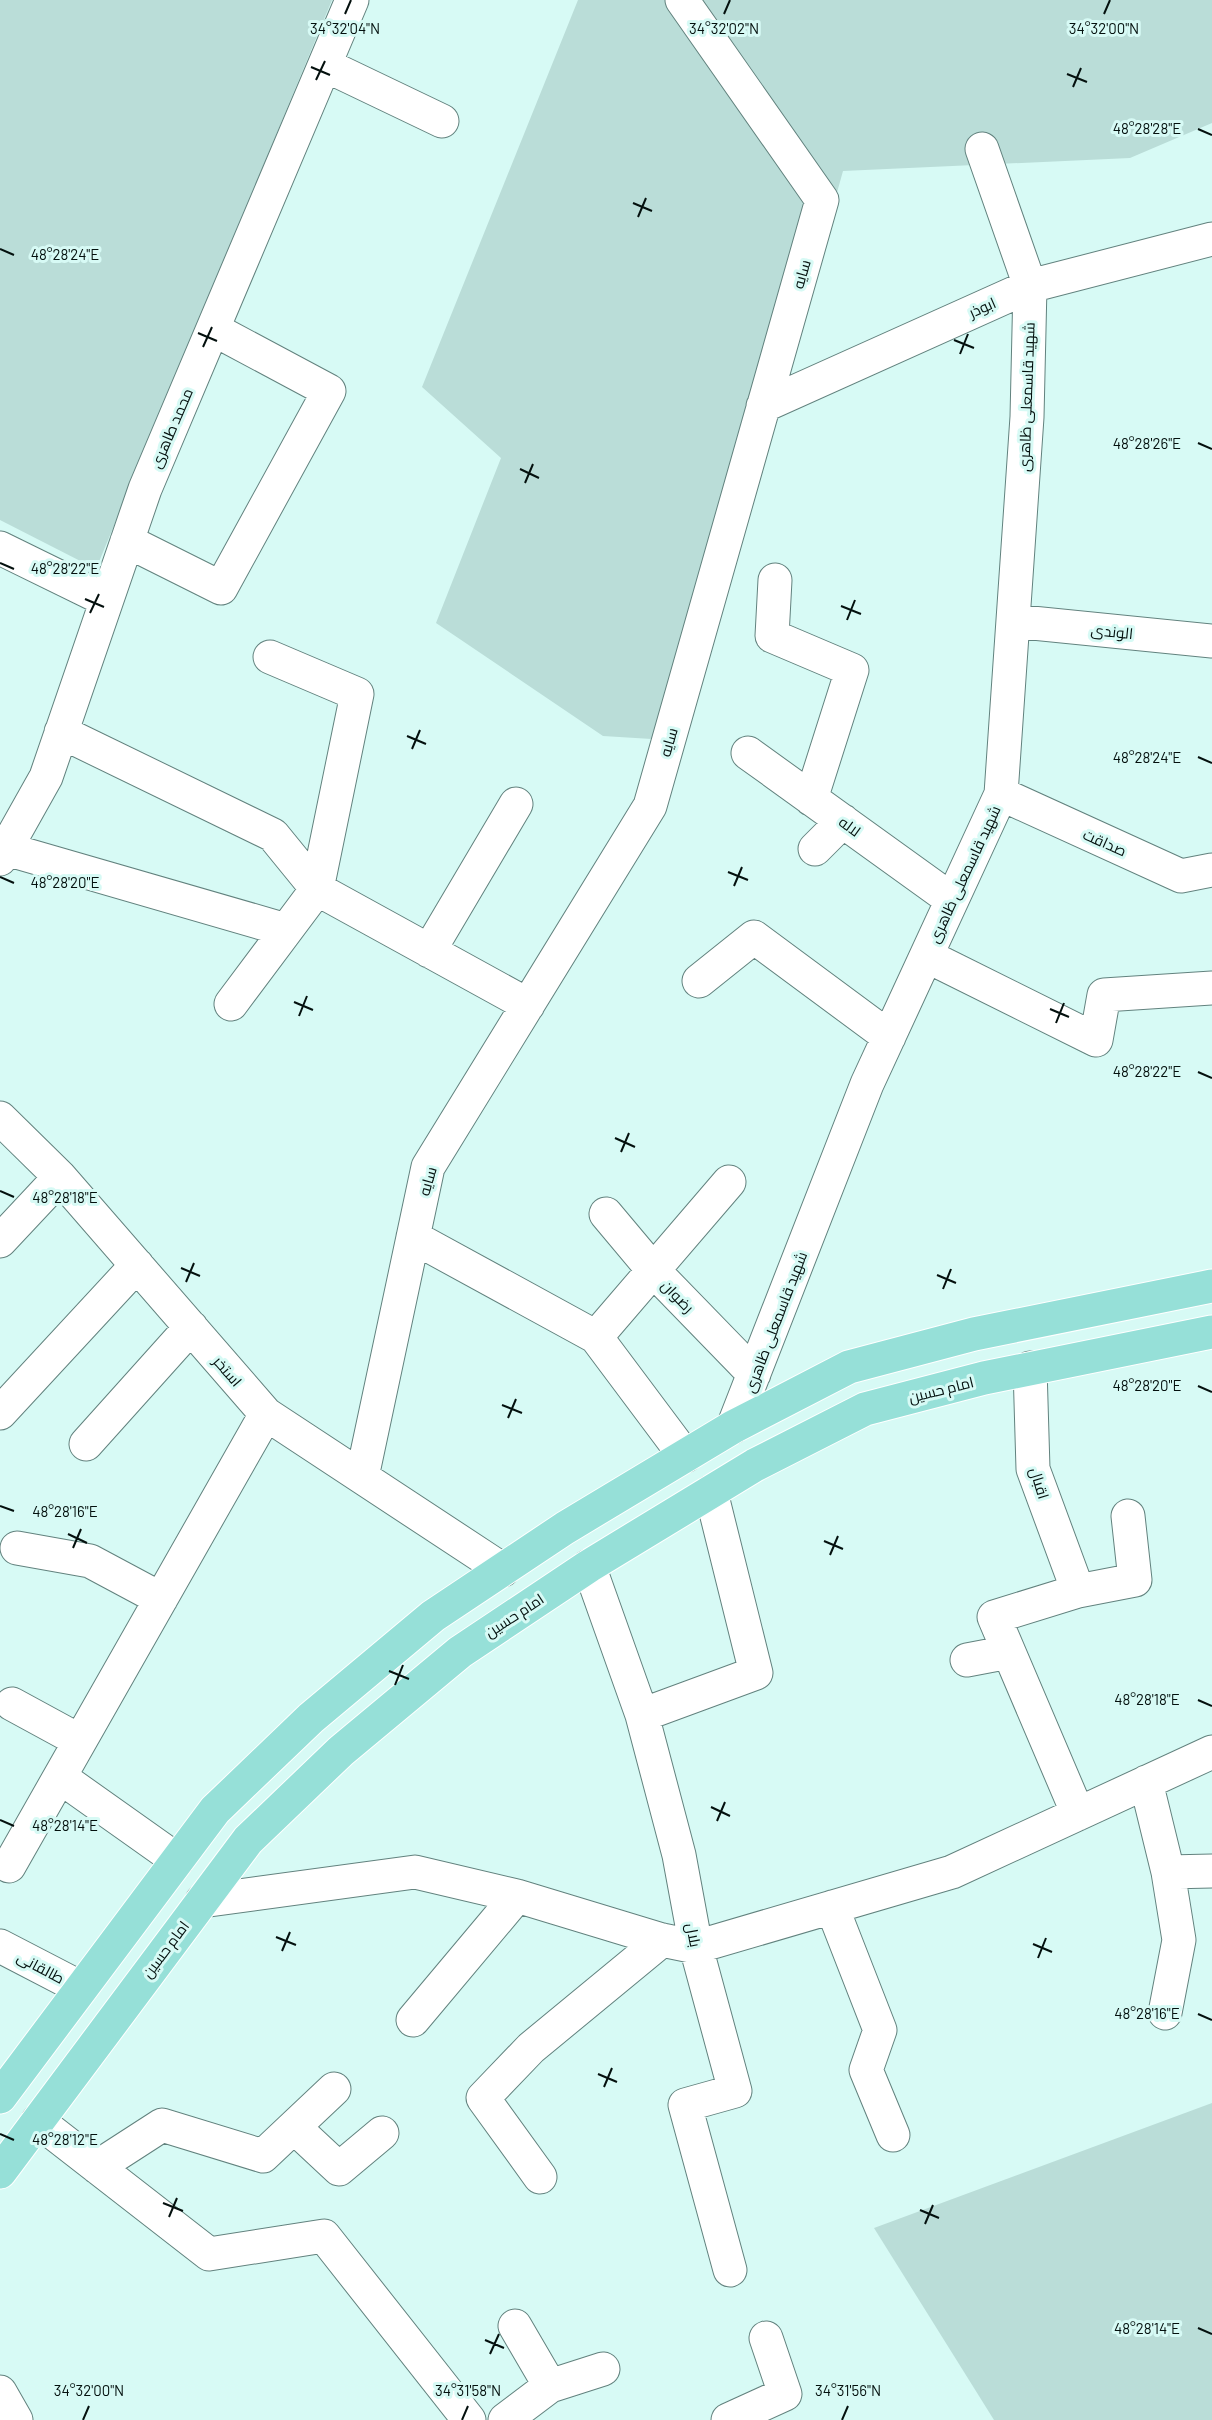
<svg xmlns="http://www.w3.org/2000/svg" width="1212" height="2420" viewBox="0 0 1212 2420" font-family="Barlow,Cairo,sans-serif">
<rect width="100%" height="100%" fill="#d7faf5"/>
<path fill="#baddd8" d="M 0,0 L 332,0 L 96,569 L 0,520 Z
M 578,0 L 1212,0 L 1212,123 L 1130,158 L 843,171 L 684,741 L 603,736 L 436,623 L 501,458 L 422,387 Z
M 1212,2103 L 1212,2420 L 994,2420 L 874,2228 Z"/>
<g fill="none" stroke-linecap="round" stroke-linejoin="round">
<g stroke="#62827e" stroke-width="35">
<path id="street" d="M 325,65 L 442,121
M 763,406 L 1030,286 L 1212,239
M 127,541 L 221,588 L 329,391 L 213,329
M 0,548 L 106,600
M 775,580 L 772,636 L 852,670 L 811,799
M 1013,621 L 1212,641
M 61,732 L 273,835 L 317,889 L 528,1005
M 748,753 L 952,900
M 1001,794 L 1181,876 L 1212,870
M 6,849 L 286,930
M 815,849 L 843,821
M 0,859 L 46,777 L 145,489 L 352,0
M 429,951 L 516,804
M 927,956 L 1096,1040 L 1104,995 L 1212,988
M 699,981 L 754,937 L 889,1037
M 231,1004 L 317,889 L 357,694 L 270,657
M 0,1118 L 60,1177 L 266,1414 L 503,1570
M 606,1214 L 653,1270 L 754,1374
M 413,1237 L 596,1337 L 685,1456
M 0,1241 L 60,1177
M 596,1337 L 729,1182
M 1030,1368 L 1033,1469 L 1078,1591
M 0,1413 L 137,1265
M 733,1427 L 867,1084 L 1001,794 L 1027,417 L 1030,286 L 982,149
M 86,1444 L 191,1327
M 362,1477 L 428,1167 L 650,806 L 822,200 L 682,0
M 17,1548 L 90,1561 L 161,1599
M 589,1566 L 642,1715 L 679,1855 L 696,1947 L 735,2091 L 685,2105 L 730,2270
M 967,1660 L 1009,1652
M 12,1704 L 80,1741
M 642,1715 L 756,1673 L 711,1492
M 60,1777 L 177,1860
M 1146,1782 L 1168,1872 L 1179,1940 L 1165,2013
M 1078,1814 L 994,1617 L 1078,1591 L 1135,1580 L 1128,1516
M 9,1866 L 266,1414
M 1168,1872 L 1212,1871
M 202,1901 L 415,1872 L 517,1896 L 662,1940 L 696,1947 L 952,1872 L 1212,1752
M 832,1907 L 880,2030 L 866,2070 L 893,2135
M 0,1946 L 81,1988
M 413,2020 L 517,1896
M 38,2121 L 209,2254 L 324,2236 L 469,2420
M 294,2127 L 339,2169 L 382,2133
M 97,2167 L 162,2125 L 263,2156 L 334,2089
M 540,2177 L 483,2098 L 531,2048 L 662,1940
M 515,2326 L 550,2386
M 0,2392 L 16,2420
M 505,2420 L 550,2386 L 603,2369
M 728,2420 L 785,2394 L 766,2338"/>
</g>
<g stroke="#fff" stroke-width="35">
<path id="primary" d="M 0,2097 L 215,1810 L 311,1718 L 433,1616 L 565,1528 L 733,1427 L 849,1367 L 974,1334 L 1212,1286
M 0,2172 L 248,1840 L 341,1751 L 460,1652 L 589,1566 L 755,1465 L 865,1409 L 984,1378 L 1212,1332"/>
</g>
<use href="#street" stroke="#fff" stroke-width="33"/>
<use href="#primary" stroke="#96e0d8" stroke-width="33"/>
</g>
<path fill="none" stroke="#04100e" stroke-width="2" d="M 345,14 L 351,0M 724,14 L 730,0M 1104,14 L 1110,0M 311,67 L 330,75M 1067,74 L 1087,82M 316,80 L 325,61M 1073,87 L 1081,68M 1198,129 L 1212,135M 633,203 L 652,211M 638,217 L 646,198M 0,249 L 14,255M 198,333 L 217,341M 954,340 L 974,348M 203,347 L 212,327M 960,354 L 968,334M 1198,443 L 1212,449M 520,469 L 539,478M 525,483 L 533,464M 0,563 L 14,569M 85,599 L 104,607M 841,606 L 861,614M 90,613 L 99,594M 847,620 L 855,600M 407,736 L 426,744M 412,749 L 420,730M 1198,757 L 1212,763M 728,872 L 748,880M 0,877 L 14,883M 734,886 L 742,867M 294,1002 L 313,1010M 1050,1009 L 1069,1017M 299,1016 L 307,996M 1056,1023 L 1064,1003M 1198,1072 L 1212,1078M 615,1138 L 635,1147M 621,1152 L 629,1133M 0,1191 L 14,1197M 181,1268 L 200,1276M 937,1275 L 956,1283M 186,1282 L 194,1263M 943,1289 L 951,1269M 1198,1386 L 1212,1392M 502,1405 L 522,1413M 508,1418 L 516,1399M 0,1506 L 14,1511M 68,1534 L 87,1543M 824,1541 L 843,1549M 73,1548 L 81,1529M 830,1555 L 838,1536M 389,1671 L 409,1679M 395,1685 L 403,1665M 1198,1700 L 1212,1706M 711,1807 L 730,1816M 0,1820 L 14,1826M 717,1821 L 725,1802M 276,1937 L 296,1945M 1033,1944 L 1052,1952M 282,1951 L 290,1932M 1038,1958 L 1046,1938M 1198,2014 L 1212,2020M 598,2074 L 617,2082M 604,2087 L 612,2068M 0,2134 L 14,2140M 163,2203 L 183,2211M 920,2210 L 939,2218M 169,2217 L 177,2198M 925,2224 L 933,2205M 1198,2328 L 1212,2334M 485,2340 L 504,2348M 490,2354 L 499,2334M 83,2420 L 89,2406M 462,2420 L 468,2406M 842,2420 L 848,2406"/>
<g text-anchor="middle" dominant-baseline="central" stroke-width="6" stroke-linejoin="round" paint-order="stroke">
<g font-size="15" fill="#04100e" stroke="#d7faf5">
<text transform="translate(801 274) rotate(-74)">سایه</text>
<text transform="translate(982 307) rotate(-24)">ابوذر</text>
<text transform="translate(1026 397) rotate(-88)">شهید قاسمعلی ظاهری</text>
<text transform="translate(171 428) rotate(-67)">محمد طاهری</text>
<text transform="translate(1112 631) rotate(6)">الوندی</text>
<text transform="translate(668 742) rotate(-74)">سایه</text>
<text transform="translate(850 826) rotate(36)">لاله</text>
<text transform="translate(1105 842) rotate(24)">صداقت</text>
<text transform="translate(964 874) rotate(-65)">شهید قاسمعلی ظاهری</text>
<text transform="translate(427 1181) rotate(-74)">سایه</text>
<text transform="translate(678 1296) rotate(46)">رضوان</text>
<text transform="translate(775 1322) rotate(-69)">شهید قاسمعلی ظاهری</text>
<text transform="translate(228 1371) rotate(49)">استخر</text>
<text transform="translate(941 1389) rotate(-14)">امام حسین</text>
<text transform="translate(1040 1483) rotate(73)">اقبال</text>
<text transform="translate(514 1615) rotate(-33)">امام حسین</text>
<text transform="translate(694 1935) rotate(79)">بلال</text>
<text transform="translate(165 1949) rotate(-53)">امام حسین</text>
<text transform="translate(41 1967) rotate(28)">طالقانی</text>
</g>
</g>
<g font-size="15" text-anchor="middle" fill="#04100e" stroke="#d7faf5" stroke-width="6" stroke-linejoin="round" paint-order="stroke">
<text x="724" y="34">34°32'02"N</text>
<text x="345" y="34">34°32'04"N</text>
<text x="1104" y="34">34°32'00"N</text>
<text x="1147" y="134">48°28'28"E</text>
<text x="65" y="260">48°28'24"E</text>
<text x="1147" y="449">48°28'26"E</text>
<text x="65" y="574">48°28'22"E</text>
<text x="1147" y="763">48°28'24"E</text>
<text x="65" y="888">48°28'20"E</text>
<text x="1147" y="1077">48°28'22"E</text>
<text x="65" y="1203">48°28'18"E</text>
<text x="1147" y="1391">48°28'20"E</text>
<text x="65" y="1517">48°28'16"E</text>
<text x="1147" y="1705">48°28'18"E</text>
<text x="65" y="1831">48°28'14"E</text>
<text x="1147" y="2019">48°28'16"E</text>
<text x="65" y="2145">48°28'12"E</text>
<text x="1147" y="2334">48°28'14"E</text>
<text x="89" y="2396">34°32'00"N</text>
<text x="468" y="2396">34°31'58"N</text>
<text x="848" y="2396">34°31'56"N</text>
</g>
</svg>
